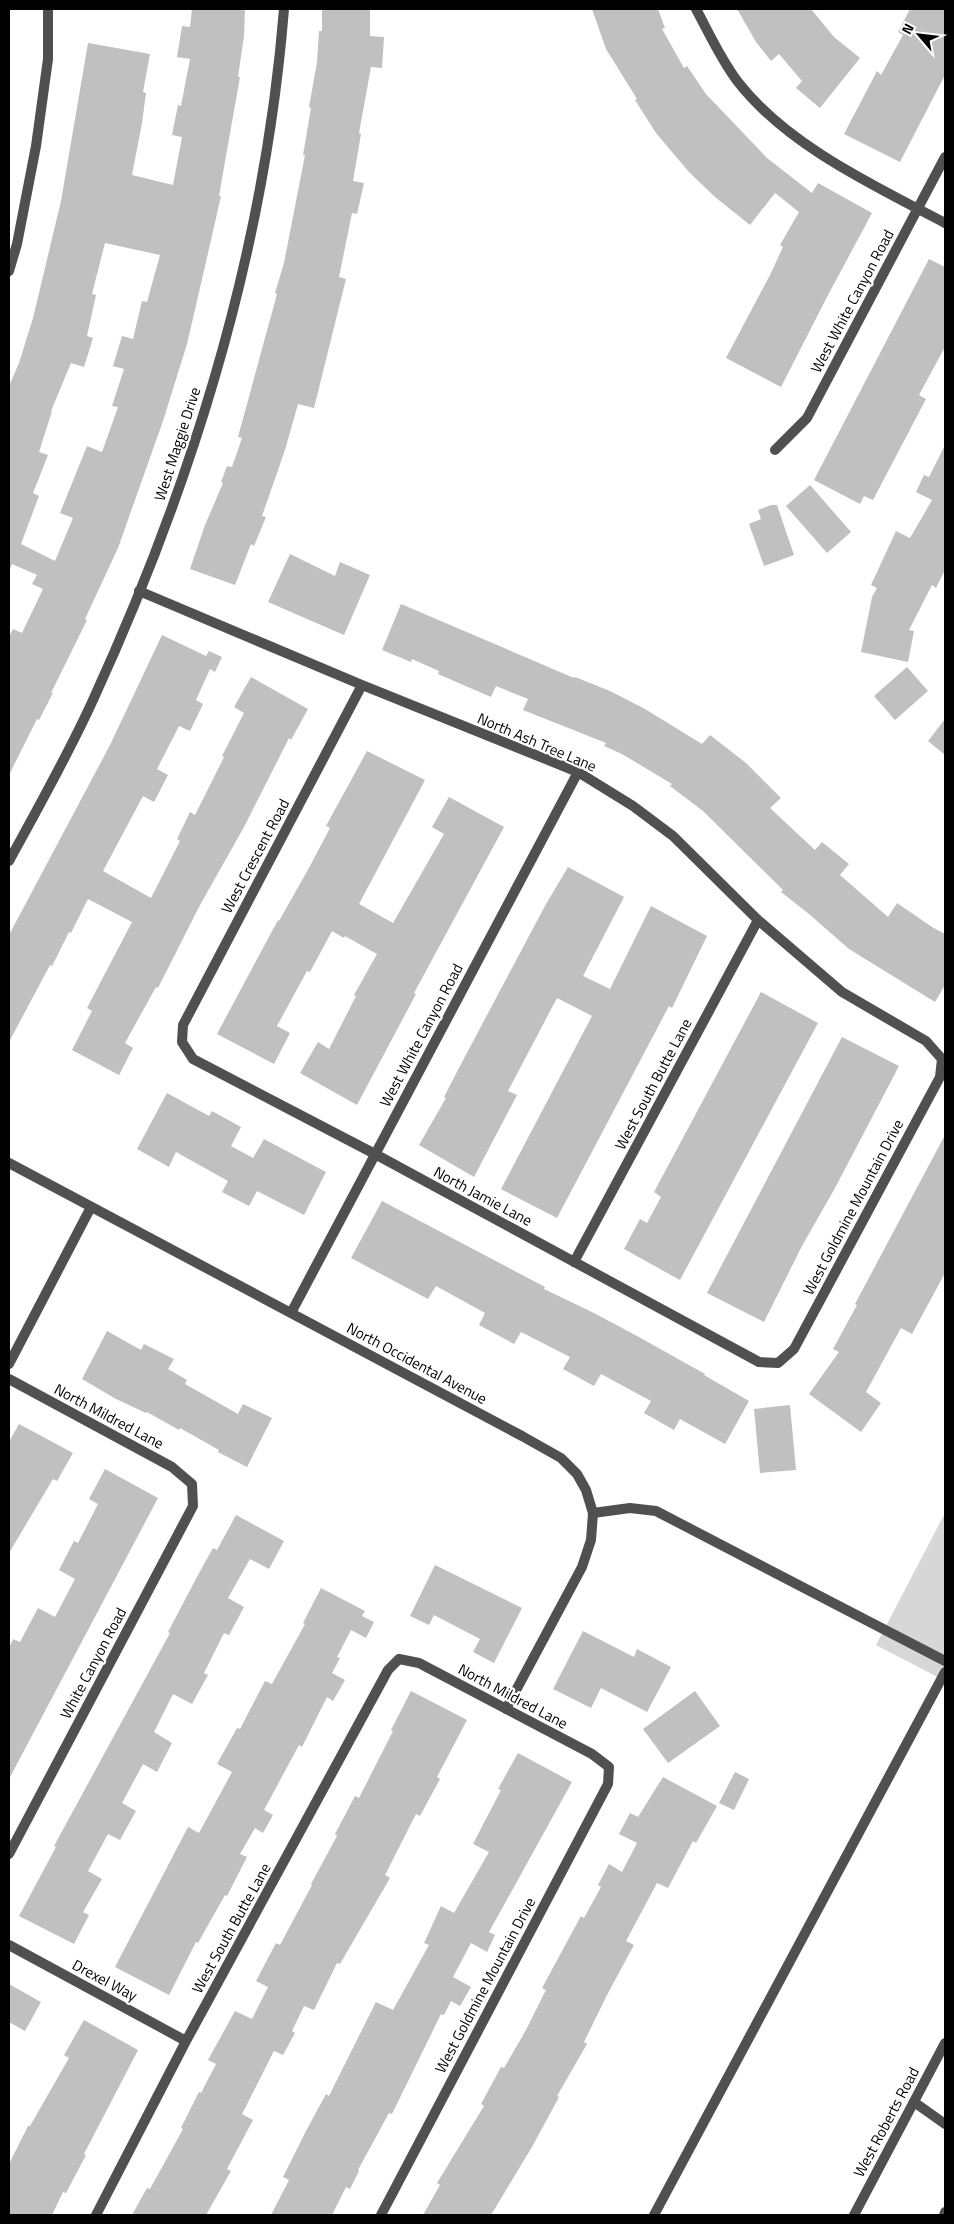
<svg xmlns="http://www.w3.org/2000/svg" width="954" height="2224" viewBox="0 0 954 2224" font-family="'Titillium Web',sans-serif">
<rect width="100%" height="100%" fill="#fff"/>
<path fill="#d7d7d7" d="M 945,1513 L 945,1681 L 876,1645 Z"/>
<path fill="#c0c0c0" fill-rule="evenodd" d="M 192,9 L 245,9 L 244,36 L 238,77 L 240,77 L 226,156 L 219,196 L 221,196 L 203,275 L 187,344 L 163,421 L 118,548 L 85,619 L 87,620 L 51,693 L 53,693 L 39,720 L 37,719 L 9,775 L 9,637 L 13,629 L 22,633 L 43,589 L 32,584 L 37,575 L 12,564 L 9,572 L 9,386 L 19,363 L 33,318 L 61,201 L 88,43 L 150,54 L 143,92 L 146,93 L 142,123 L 132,175 L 173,185 L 182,137 L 172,135 L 178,105 L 181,106 L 190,59 L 177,57 L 182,26 L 190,27 ZM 105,243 L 160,255 L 147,302 L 142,301 L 133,339 L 122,336 L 113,366 L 124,369 L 112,406 L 118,407 L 102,452 L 87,446 L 60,513 L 73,518 L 55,561 L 21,544 L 39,496 L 33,493 L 48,455 L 39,452 L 52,411 L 51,411 L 71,363 L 84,367 L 93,338 L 87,336 L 96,295 L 92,294 Z
M 322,9 L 370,9 L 370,36 L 384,37 L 382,68 L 371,67 L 359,133 L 361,134 L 353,181 L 364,183 L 357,214 L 352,213 L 339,277 L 346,279 L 314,408 L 298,404 L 285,450 L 262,516 L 266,517 L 254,546 L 251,544 L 235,585 L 190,569 L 205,525 L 223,483 L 221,482 L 227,466 L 232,467 L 242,438 L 238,437 L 277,294 L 275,293 L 284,263 L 305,155 L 303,155 L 311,108 L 309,107 L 317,62 L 319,31 L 322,31 Z
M 592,9 L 658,9 L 665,28 L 662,29 L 684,68 L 687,66 L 706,94 L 767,158 L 812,193 L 818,183 L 872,213 L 827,297 L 781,387 L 726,358 L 770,275 L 783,247 L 780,245 L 799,212 L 775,193 L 750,225 L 715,197 L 689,172 L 656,133 L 635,100 L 637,99 L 606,49 Z
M 737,9 L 811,9 L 834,37 L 860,58 L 820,108 L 796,88 L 802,81 L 779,54 L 771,61 L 756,42 Z
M 910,9 L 945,9 L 945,75 L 900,162 L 844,134 L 877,71 L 881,75 L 903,35 L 898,32 Z
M 929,259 L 945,267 L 945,347 L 919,395 L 926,399 L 873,500 L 864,496 L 860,504 L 814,480 Z
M 945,445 L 945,570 L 936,588 L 932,585 L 909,630 L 914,631 L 908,662 L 861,652 L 872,597 L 877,588 L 871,585 L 896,531 L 910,538 L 932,500 L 916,492 L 924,475 L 929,477 Z
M 810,485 L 851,532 L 827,553 L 786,506 Z
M 771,505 L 777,505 L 794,555 L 764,566 L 749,524 L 761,519 L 758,510 Z
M 290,554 L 335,576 L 340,562 L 370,575 L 344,635 L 268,602 Z
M 401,604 L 574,678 L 575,677 L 610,691 L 645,709 L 702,744 L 710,735 L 746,763 L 781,798 L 770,808 L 815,850 L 822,842 L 849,864 L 840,875 L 888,917 L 897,903 L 932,927 L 945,934 L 945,985 L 935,1002 L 849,949 L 809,914 L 781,892 L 783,890 L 703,811 L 670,786 L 672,784 L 622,754 L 604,746 L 606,743 L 523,710 L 528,699 L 496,686 L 491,697 L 438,674 L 439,671 L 412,659 L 411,662 L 382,650 Z
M 162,635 L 206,656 L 209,651 L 222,657 L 215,672 L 210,669 L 196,700 L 203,704 L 190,731 L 179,726 L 157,769 L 168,775 L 154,802 L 143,796 L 103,871 L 151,898 L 180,841 L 177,839 L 190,812 L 195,815 L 224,757 L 222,756 L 244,713 L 234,707 L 251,677 L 308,709 L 291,740 L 289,738 L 244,827 L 200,905 L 158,988 L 156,987 L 125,1043 L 133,1048 L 119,1075 L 72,1050 L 92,1011 L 87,1008 L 132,922 L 88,899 L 71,933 L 69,932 L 52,966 L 50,965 L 9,1042 L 9,935 L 110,745 Z
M 907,667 L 928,691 L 895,720 L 874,696 Z
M 945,719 L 945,755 L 928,741 Z
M 367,751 L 425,780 L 359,904 L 393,923 L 444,834 L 432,827 L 449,797 L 504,827 L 414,993 L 416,994 L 357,1105 L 300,1073 L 318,1042 L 329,1049 L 356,996 L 354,995 L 377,954 L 345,936 L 344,938 L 332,931 L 310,972 L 307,971 L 277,1026 L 290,1033 L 274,1064 L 217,1034 L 278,920 L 279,921 L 310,866 L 330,828 L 326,826 Z
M 568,867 L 624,897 L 583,976 L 610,989 L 651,906 L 707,936 L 672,1008 L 669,1006 L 557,1218 L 501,1189 L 592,1016 L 557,998 L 508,1091 L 517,1095 L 474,1177 L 419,1145 L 446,1098 L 444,1097 L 460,1066 L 546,904 Z
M 761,992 L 818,1023 L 680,1280 L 624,1249 L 640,1219 L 647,1223 L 661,1197 L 654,1192 Z
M 842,1037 L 899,1066 L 835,1188 L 802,1246 L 764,1322 L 707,1293 Z
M 167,1093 L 209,1116 L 212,1111 L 241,1127 L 231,1146 L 253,1158 L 264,1139 L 326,1172 L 304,1215 L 257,1191 L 249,1206 L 222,1192 L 228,1181 L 176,1152 L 169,1167 L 137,1149 Z
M 945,1135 L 945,1273 L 912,1334 L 901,1328 L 866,1392 L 881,1403 L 861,1432 L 809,1394 L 839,1352 L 833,1349 L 857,1305 L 855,1304 Z
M 382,1201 L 545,1287 L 544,1289 L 594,1313 L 637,1336 L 705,1374 L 704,1375 L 749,1401 L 725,1444 L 680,1419 L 674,1430 L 644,1413 L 651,1401 L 601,1374 L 594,1386 L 563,1369 L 570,1357 L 521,1332 L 514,1344 L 479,1325 L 485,1313 L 436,1286 L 428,1299 L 351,1258 Z
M 107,1331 L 141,1350 L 144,1344 L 174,1359 L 168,1369 L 187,1380 L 185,1384 L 238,1414 L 243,1404 L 272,1418 L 247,1467 L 218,1452 L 219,1450 L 180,1428 L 179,1430 L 147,1412 L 146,1413 L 116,1399 L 82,1379 Z
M 790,1405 L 796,1470 L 760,1473 L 754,1409 Z
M 19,1424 L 73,1453 L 57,1481 L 53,1479 L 9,1553 L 9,1442 Z
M 105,1469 L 158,1498 L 9,1779 L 9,1648 L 13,1639 L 20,1642 L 38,1608 L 55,1617 L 75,1579 L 59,1570 L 74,1541 L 78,1543 L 98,1504 L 89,1499 Z
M 236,1515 L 284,1541 L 269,1569 L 250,1559 L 228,1598 L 244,1607 L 229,1635 L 224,1633 L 204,1673 L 208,1675 L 192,1704 L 173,1694 L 154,1732 L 172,1743 L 157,1772 L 143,1764 L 122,1803 L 136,1811 L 120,1840 L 108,1834 L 88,1871 L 102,1879 L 83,1912 L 89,1915 L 74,1944 L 19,1916 L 56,1847 L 54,1846 L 170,1633 L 168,1632 L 198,1575 L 213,1548 L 217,1550 Z
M 435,1565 L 522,1608 L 494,1663 L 473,1652 L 480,1639 L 434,1615 L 429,1625 L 410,1616 Z
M 321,1588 L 365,1611 L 362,1616 L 374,1622 L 366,1638 L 351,1630 L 337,1657 L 340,1658 L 332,1673 L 345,1680 L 333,1701 L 327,1697 L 302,1747 L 299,1745 L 264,1810 L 273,1815 L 263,1833 L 255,1828 L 240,1854 L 247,1857 L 227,1896 L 225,1895 L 198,1943 L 196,1942 L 169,1995 L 115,1967 L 188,1827 L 199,1833 L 232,1772 L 217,1764 L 237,1728 L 240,1729 L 265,1681 L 272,1684 L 305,1624 L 303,1623 Z
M 583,1631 L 634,1657 L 637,1649 L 671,1667 L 647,1712 L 601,1688 L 591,1708 L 553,1689 Z
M 411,1691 L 467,1720 L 437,1777 L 440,1779 L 420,1816 L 416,1814 L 385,1875 L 390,1878 L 340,1964 L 337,1963 L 314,2010 L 304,2006 L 292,2031 L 295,2033 L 283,2055 L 274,2051 L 242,2114 L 253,2120 L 227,2169 L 231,2171 L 206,2215 L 132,2215 L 147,2188 L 150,2189 L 183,2129 L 181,2128 L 199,2092 L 201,2093 L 216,2064 L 208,2060 L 235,2011 L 252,2019 L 268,1987 L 256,1981 L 276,1943 L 280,1945 L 312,1885 L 311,1884 L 337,1836 L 335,1834 L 355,1796 L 359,1798 L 393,1731 L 391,1730 Z
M 695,1691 L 720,1726 L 668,1763 L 643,1729 Z
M 518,1753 L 572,1782 L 489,1932 L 495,1935 L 487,1952 L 471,1943 L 453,1977 L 471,1987 L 460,2006 L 451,2001 L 444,2015 L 441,2014 L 392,2114 L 389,2113 L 358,2170 L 359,2171 L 350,2189 L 346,2187 L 332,2215 L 271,2215 L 289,2180 L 283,2177 L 306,2131 L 326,2094 L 329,2096 L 376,2002 L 393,2010 L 429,1945 L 424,1943 L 441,1906 L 454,1913 L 489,1852 L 473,1844 L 501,1790 L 498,1789 Z
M 735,1772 L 749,1779 L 734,1810 L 719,1803 Z
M 663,1777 L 717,1806 L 696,1843 L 693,1841 L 668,1888 L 657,1883 L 626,1941 L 634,1945 L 607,1995 L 584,2042 L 587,2044 L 557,2096 L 559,2097 L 532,2147 L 491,2215 L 423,2215 L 440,2185 L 437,2183 L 484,2106 L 481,2104 L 501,2067 L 504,2068 L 526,2030 L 546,1990 L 542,1988 L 581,1916 L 584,1918 L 601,1887 L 598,1885 L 609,1864 L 622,1872 L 637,1843 L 619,1834 L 630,1813 L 638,1817 Z
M 9,1984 L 41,2002 L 25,2031 L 9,2022 Z
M 84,2020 L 138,2050 L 84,2154 L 86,2155 L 66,2193 L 63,2192 L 52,2215 L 9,2215 L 9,2164 L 28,2126 L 30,2126 L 69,2058 L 64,2055 Z"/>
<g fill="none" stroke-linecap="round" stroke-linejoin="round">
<path stroke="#505050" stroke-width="10" d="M 593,1513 L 630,1508 L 656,1511 L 945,1661
M 914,2102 L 945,2124
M 654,2215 L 945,1672
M 944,2215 L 945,2212"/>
<path stroke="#505050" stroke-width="10" d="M 696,9 C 709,33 721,60 738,82 C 788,146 875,186 945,223
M 9,271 L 17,244 L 36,146 L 48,59 L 48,9
M 775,450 L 807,418 L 945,157
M 139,591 L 362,685 L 578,772 L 633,806 L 673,836 L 758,920 L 842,992 L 926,1041 L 942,1059 L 940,1077 L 794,1349 L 778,1363 L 759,1362 L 375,1154 L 193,1059 L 182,1042 L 183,1025 L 362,685
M 9,861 C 38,808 68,755 93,700 C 193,482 265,248 284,9
M 9,1163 L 522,1436 L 561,1458 L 577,1474 L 586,1490 L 593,1513 L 591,1540 L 582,1567 L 506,1709
M 574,1262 L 758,920
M 291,1313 L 578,772
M 9,1364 L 91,1207
M 9,1379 L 172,1467 L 192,1484 L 193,1506 L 9,1854
M 9,1945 L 186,2041
M 96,2215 L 186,2041 L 388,1670 L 399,1659 L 419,1663 L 592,1754 L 609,1767 L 608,1784 L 381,2215
M 854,2215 L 945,2043"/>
</g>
<g text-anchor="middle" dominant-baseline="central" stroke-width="4.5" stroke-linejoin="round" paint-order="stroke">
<g font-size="15" fill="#000" stroke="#fff">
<text transform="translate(852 301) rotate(-62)">West White Canyon Road</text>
<text transform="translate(177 444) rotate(-72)">West Maggie Drive</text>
<text transform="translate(537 742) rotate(23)">North Ash Tree Lane</text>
<text transform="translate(255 856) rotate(-62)">West Crescent Road</text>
<text transform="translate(421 1035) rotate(-62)">West White Canyon Road</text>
<text transform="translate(653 1084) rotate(-62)">West South Butte Lane</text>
<text transform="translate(483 1196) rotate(28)">North Jamie Lane</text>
<text transform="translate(853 1207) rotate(-62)">West Goldmine Mountain Drive</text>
<text transform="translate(417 1363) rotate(28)">North Occidental Avenue</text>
<text transform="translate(109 1416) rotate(28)">North Mildred Lane</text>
<text transform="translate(93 1663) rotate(-62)">White Canyon Road</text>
<text transform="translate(513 1696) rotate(28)">North Mildred Lane</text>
<text transform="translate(231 1928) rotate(-61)">West South Butte Lane</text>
<text transform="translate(105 1980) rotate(28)">Drexel Way</text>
<text transform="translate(485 1985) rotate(-62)">West Goldmine Mountain Drive</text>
<text transform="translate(886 2122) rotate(-62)">West Roberts Road</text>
</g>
</g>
<rect width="954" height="2224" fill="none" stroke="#000000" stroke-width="20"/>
<g transform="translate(919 35) rotate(298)" stroke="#ffffff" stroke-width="4" paint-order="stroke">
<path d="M0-4L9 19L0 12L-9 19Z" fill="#000000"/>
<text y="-8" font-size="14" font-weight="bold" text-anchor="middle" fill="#000000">N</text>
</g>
</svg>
